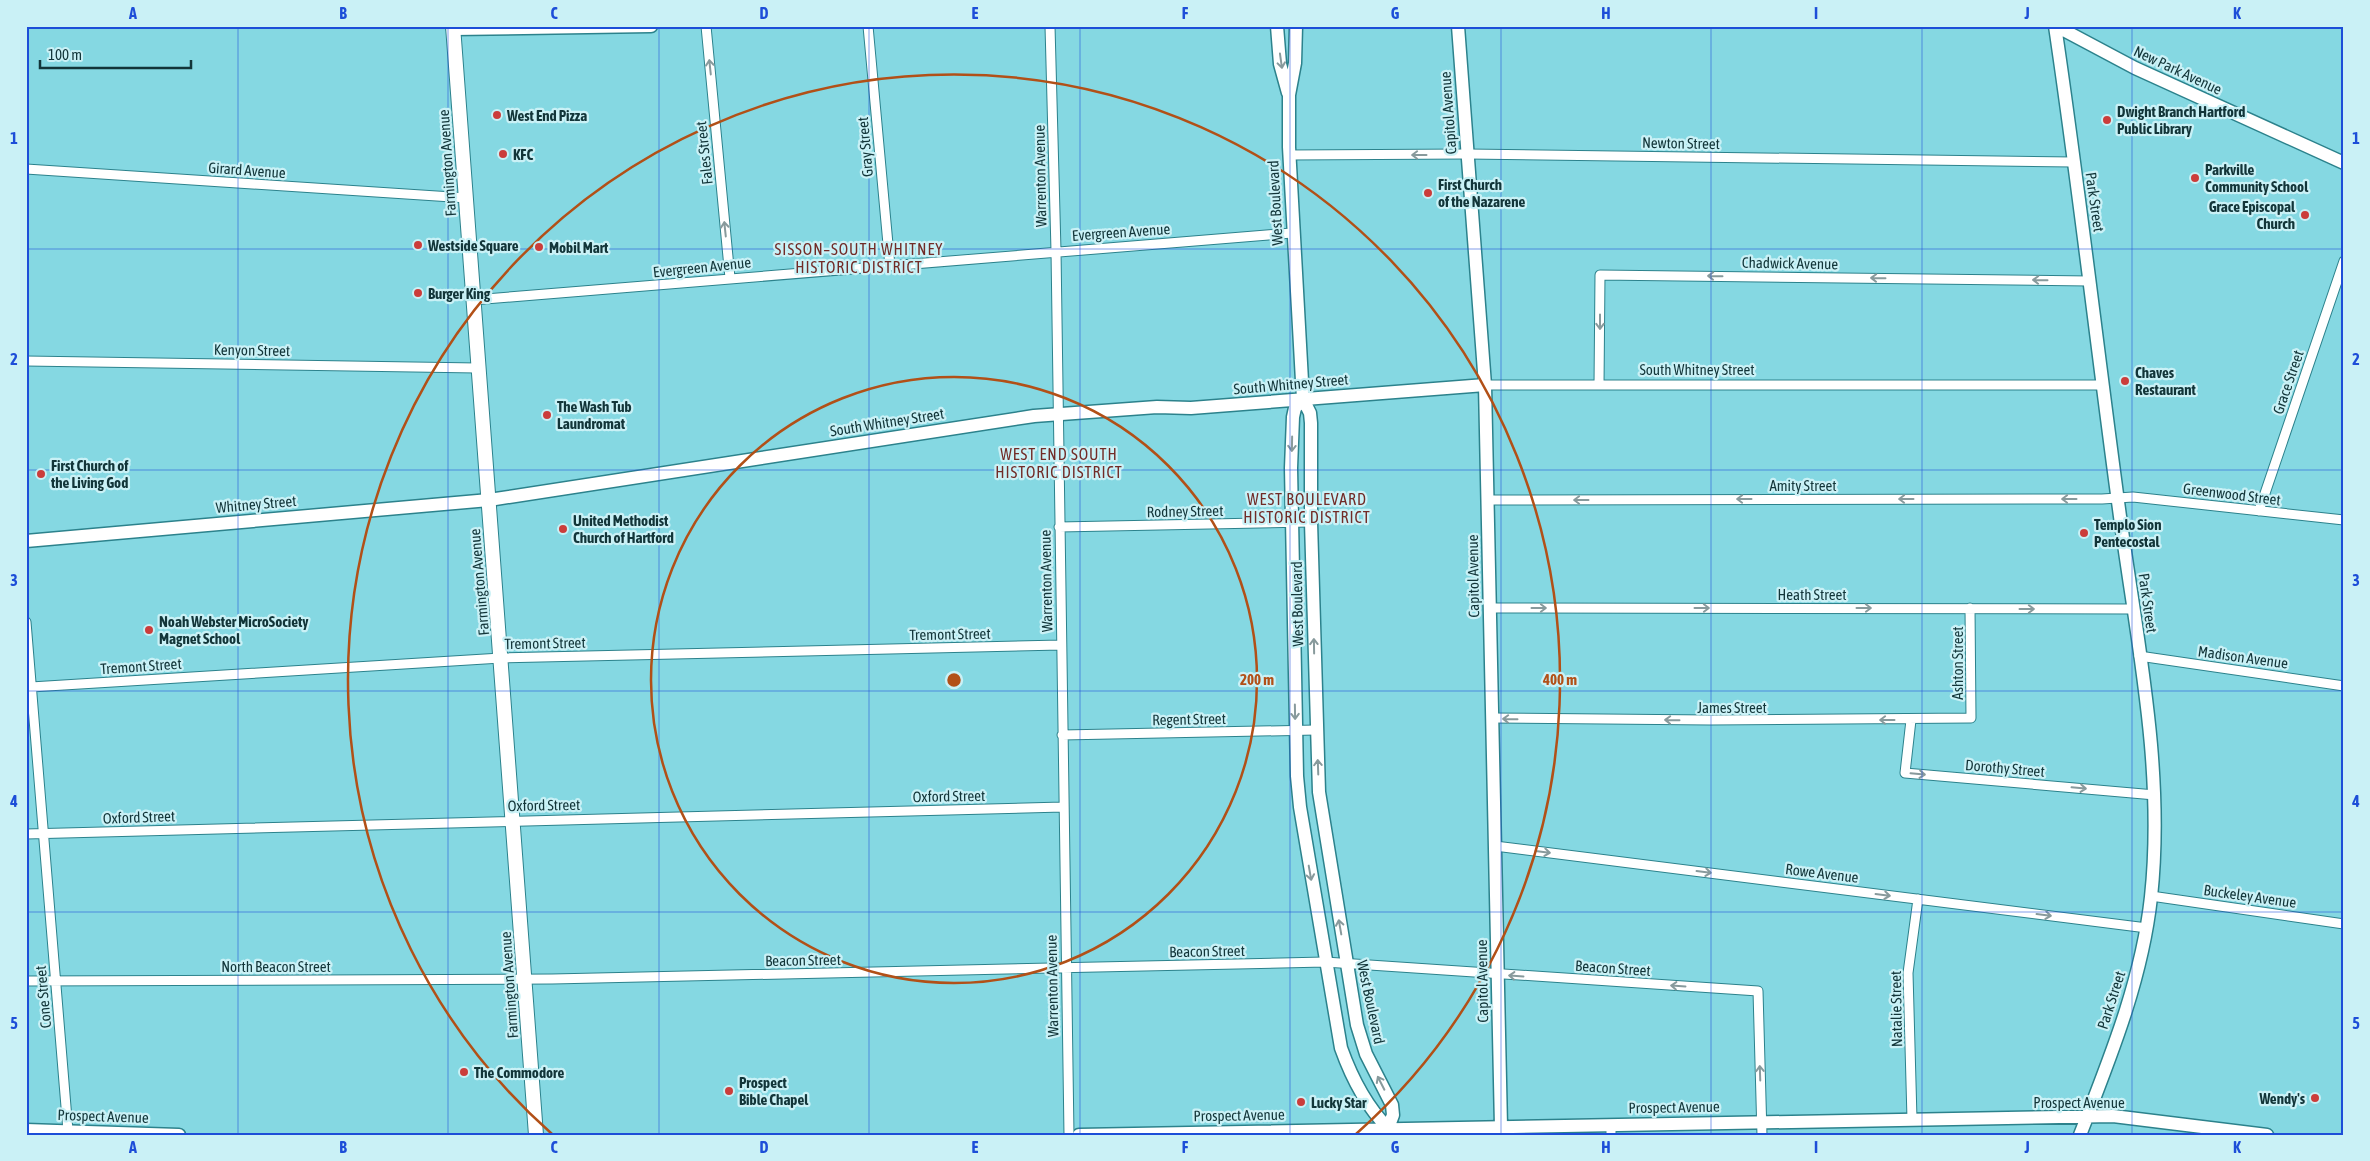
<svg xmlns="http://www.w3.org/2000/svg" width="2370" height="1161" viewBox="0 0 2370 1161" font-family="'Asap Condensed',sans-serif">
<rect width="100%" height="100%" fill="#85d8e2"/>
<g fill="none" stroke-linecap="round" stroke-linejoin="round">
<g stroke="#2c828c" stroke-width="11">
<path id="minor" d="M 706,26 L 730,278
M 868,26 L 890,266
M 1050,26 L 1056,251 L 1069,1135
M 1289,155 L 1467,154 L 2073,162
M 26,169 L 467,198
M 473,300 L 1292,233
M 26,361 L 477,368
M 1485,385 L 2103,385
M 1599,385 L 1600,275 L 2089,281
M 1488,500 L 2102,499 L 2133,497 L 2344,520
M 2259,511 L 2344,261
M 1059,527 L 1311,522
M 1490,608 L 2133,609
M 26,622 L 68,1131
M 2139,656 L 2344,686
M 31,687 L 501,658 L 1061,645
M 1492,718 L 1710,720 L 1971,718 L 1970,608
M 1911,720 L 1905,773 L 2155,795
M 1062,735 L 1316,730
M 26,834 L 1063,807
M 1495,846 L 2147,928
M 2151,896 L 2344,924
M 26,981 L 552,979 L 1325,962 L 1758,991 L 1762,1135
M 1912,1119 L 1908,973 L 1918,899
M 1611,1125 L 1611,1135"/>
</g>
<g stroke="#2c828c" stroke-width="15">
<path id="secondary" d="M 1277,26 L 1280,64 L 1288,93
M 1296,26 L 1295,63 L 1289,95 L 1289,147 L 1303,399 L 1310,413 L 1311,423 L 1311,522 L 1319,792 L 1357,1025 L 1366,1054 L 1392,1105 L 1393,1115 L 1388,1128 C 1367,1107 1351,1076 1341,1048 L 1300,807 L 1297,776 L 1291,468 L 1293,417 L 1295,408 L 1303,399
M 1458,26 L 1485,385 L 1501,1127
M 2055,26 C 2079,187 2097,348 2119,509 C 2136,637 2165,768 2151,897 C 2142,980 2110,1058 2080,1135
M 2056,26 L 2135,68 L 2344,163
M 453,29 L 651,26
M 26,541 L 489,500 L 1034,416 L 1157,407 L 1191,408 L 1485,385
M 26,1130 L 179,1135
M 1079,1135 L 2113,1116 L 2267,1135"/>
</g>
<g stroke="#2c828c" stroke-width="16">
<path id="primary" d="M 453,26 L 536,1135"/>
</g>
<use href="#minor" stroke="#fff" stroke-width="9"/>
<use href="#secondary" stroke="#fff" stroke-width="12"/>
<use href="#primary" stroke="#fff" stroke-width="14"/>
</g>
<defs><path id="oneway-shaft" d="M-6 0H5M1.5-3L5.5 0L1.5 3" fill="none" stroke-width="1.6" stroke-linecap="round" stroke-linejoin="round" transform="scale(1.25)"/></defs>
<g stroke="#889a9c">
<use href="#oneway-shaft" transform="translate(1281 61) rotate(82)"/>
<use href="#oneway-shaft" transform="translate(710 67) rotate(-96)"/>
<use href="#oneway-shaft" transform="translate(1419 155) rotate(180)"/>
<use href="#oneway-shaft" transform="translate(725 229) rotate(-96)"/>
<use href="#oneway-shaft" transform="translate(1715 276) rotate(-179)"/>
<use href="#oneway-shaft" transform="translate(1878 278) rotate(-179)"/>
<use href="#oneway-shaft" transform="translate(2040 280) rotate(-179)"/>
<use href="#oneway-shaft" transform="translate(1600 322) rotate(90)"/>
<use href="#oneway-shaft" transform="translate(1292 444) rotate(91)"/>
<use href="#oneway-shaft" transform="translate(1744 499) rotate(180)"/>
<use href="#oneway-shaft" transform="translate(1906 499) rotate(180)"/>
<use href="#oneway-shaft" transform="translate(2069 499) rotate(180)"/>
<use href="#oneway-shaft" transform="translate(1581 500) rotate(180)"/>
<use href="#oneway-shaft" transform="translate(1539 608)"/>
<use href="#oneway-shaft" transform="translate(1702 608)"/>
<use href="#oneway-shaft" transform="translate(1864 608)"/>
<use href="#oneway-shaft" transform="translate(2027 609)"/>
<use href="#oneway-shaft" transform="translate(1314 646) rotate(-91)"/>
<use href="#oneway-shaft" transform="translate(1295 712) rotate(89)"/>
<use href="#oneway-shaft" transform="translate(1510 719) rotate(-179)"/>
<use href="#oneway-shaft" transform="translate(1672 720) rotate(-179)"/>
<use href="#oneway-shaft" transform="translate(1887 720) rotate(180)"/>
<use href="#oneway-shaft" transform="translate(1318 767) rotate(-92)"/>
<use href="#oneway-shaft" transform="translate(1918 774) rotate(5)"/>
<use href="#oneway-shaft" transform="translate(2079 788) rotate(5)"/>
<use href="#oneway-shaft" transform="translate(1543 852) rotate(7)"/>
<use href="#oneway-shaft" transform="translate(1704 872) rotate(7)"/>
<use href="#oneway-shaft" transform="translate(1310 873) rotate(80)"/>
<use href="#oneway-shaft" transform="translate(1883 895) rotate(7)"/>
<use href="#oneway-shaft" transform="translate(2044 915) rotate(7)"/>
<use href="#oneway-shaft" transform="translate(1340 927) rotate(-100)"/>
<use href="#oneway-shaft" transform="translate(1516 976) rotate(-176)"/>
<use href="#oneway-shaft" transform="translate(1678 986) rotate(-176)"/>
<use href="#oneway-shaft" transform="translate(1760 1073) rotate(-92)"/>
<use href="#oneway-shaft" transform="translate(1381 1083) rotate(-117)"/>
</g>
<path fill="none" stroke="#1d4ed8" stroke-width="1" stroke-opacity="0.55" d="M 238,26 L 238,1135M 448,26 L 448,1135M 659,26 L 659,1135M 869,26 L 869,1135M 1080,26 L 1080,1135M 1290,26 L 1290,1135M 1501,26 L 1501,1135M 1711,26 L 1711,1135M 1922,26 L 1922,1135M 2132,26 L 2132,1135M 26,249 L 2344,249M 26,470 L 2344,470M 26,691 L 2344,691M 26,912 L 2344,912"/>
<g fill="none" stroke="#b25017" stroke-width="2.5">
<circle cx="954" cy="680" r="303"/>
<path d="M552 1134A606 606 0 1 1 1356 1134"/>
</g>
<g fill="#cb3d3b" stroke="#caf1f6" stroke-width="2">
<circle cx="497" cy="115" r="5"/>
<circle cx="2107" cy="120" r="5"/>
<circle cx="503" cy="154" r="5"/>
<circle cx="2195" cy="178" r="5"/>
<circle cx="1428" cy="193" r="5"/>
<circle cx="2305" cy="215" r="5"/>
<circle cx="418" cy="245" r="5"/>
<circle cx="539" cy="247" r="5"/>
<circle cx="418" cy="293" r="5"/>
<circle cx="2125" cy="381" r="5"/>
<circle cx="547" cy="415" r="5"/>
<circle cx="41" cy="474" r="5"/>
<circle cx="563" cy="529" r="5"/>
<circle cx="2084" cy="533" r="5"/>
<circle cx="149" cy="630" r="5"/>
<circle cx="464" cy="1072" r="5"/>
<circle cx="729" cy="1091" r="5"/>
<circle cx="2315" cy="1098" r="5"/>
<circle cx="1301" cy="1102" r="5"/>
</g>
<g text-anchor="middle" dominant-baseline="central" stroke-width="4.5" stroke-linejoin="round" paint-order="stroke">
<g font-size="15" fill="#123539" stroke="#caf1f6">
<text transform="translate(2178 70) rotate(25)">New Park Avenue</text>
<text transform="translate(1448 113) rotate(-94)">Capitol Avenue</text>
<text transform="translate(1681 143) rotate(1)">Newton Street</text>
<text transform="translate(865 147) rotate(-95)">Gray Street</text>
<text transform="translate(704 153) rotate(-96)">Fales Street</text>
<text transform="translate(447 163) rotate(-94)">Farmington Avenue</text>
<text transform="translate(247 170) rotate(4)">Girard Avenue</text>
<text transform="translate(1040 176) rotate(-91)">Warrenton Avenue</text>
<text transform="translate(2095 202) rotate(82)">Park Street</text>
<text transform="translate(1275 203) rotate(-93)">West Boulevard</text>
<text transform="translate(1121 232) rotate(-4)">Evergreen Avenue</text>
<text transform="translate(1790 263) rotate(1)">Chadwick Avenue</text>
<text transform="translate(702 267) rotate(-6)">Evergreen Avenue</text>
<text transform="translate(252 350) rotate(1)">Kenyon Street</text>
<text x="1697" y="369">South Whitney Street</text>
<text transform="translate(2288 382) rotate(-71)">Grace Street</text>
<text transform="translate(1291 384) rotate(-5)">South Whitney Street</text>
<text transform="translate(887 422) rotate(-9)">South Whitney Street</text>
<text x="1803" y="485">Amity Street</text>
<text transform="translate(2232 494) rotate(7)">Greenwood Street</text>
<text transform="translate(256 504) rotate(-5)">Whitney Street</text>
<text transform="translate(1185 511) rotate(-1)">Rodney Street</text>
<text transform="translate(1473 576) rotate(-91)">Capitol Avenue</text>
<text transform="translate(1046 581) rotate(-91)">Warrenton Avenue</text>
<text transform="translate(479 582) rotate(-95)">Farmington Avenue</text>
<text x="1812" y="594">Heath Street</text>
<text transform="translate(2148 603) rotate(82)">Park Street</text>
<text transform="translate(1297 604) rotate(-91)">West Boulevard</text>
<text transform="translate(950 634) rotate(-1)">Tremont Street</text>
<text transform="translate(545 643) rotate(-1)">Tremont Street</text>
<text transform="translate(2243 657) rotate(8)">Madison Avenue</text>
<text transform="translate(1957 663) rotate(-90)">Ashton Street</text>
<text transform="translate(141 666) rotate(-4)">Tremont Street</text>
<text x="1732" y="707">James Street</text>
<text transform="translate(1189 719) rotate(-1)">Regent Street</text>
<text transform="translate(2005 768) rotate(5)">Dorothy Street</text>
<text transform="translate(949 796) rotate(-1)">Oxford Street</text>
<text transform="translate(544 805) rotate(-1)">Oxford Street</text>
<text transform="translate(139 817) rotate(-2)">Oxford Street</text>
<text transform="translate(1822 873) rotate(7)">Rowe Avenue</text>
<text transform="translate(2250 896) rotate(8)">Buckeley Avenue</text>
<text transform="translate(1207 951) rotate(-1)">Beacon Street</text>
<text transform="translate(803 960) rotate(-1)">Beacon Street</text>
<text x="276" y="966">North Beacon Street</text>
<text transform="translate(1613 968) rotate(4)">Beacon Street</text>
<text transform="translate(1482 981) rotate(-91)">Capitol Avenue</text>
<text transform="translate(509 985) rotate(-94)">Farmington Avenue</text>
<text transform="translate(1052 986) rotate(-91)">Warrenton Avenue</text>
<text transform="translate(43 997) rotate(-95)">Cone Street</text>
<text transform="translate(2111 1000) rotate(-72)">Park Street</text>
<text transform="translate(1371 1002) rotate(78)">West Boulevard</text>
<text transform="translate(1896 1009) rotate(-91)">Natalie Street</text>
<text x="2079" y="1102">Prospect Avenue</text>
<text transform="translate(1674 1107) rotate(-1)">Prospect Avenue</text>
<text transform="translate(1239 1115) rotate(-1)">Prospect Avenue</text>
<text transform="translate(103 1116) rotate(2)">Prospect Avenue</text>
</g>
<g font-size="15" font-weight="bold" fill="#123539" stroke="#caf1f6" text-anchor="start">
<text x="2117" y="111">Dwight Branch Hartford<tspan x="2117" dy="17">Public Library</tspan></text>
<text x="507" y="115">West End Pizza</text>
<text x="513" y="154">KFC</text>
<text x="2205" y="169">Parkville<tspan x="2205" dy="17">Community School</tspan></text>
<text x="1438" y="184">First Church<tspan x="1438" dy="17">of the Nazarene</tspan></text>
<text x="2295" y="206" text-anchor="end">Grace Episcopal<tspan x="2295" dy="17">Church</tspan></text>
<text x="428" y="245">Westside Square</text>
<text x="549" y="247">Mobil Mart</text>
<text x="428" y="293">Burger King</text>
<text x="2135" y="372">Chaves<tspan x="2135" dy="17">Restaurant</tspan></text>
<text x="557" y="406">The Wash Tub<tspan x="557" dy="17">Laundromat</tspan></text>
<text x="51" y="465">First Church of<tspan x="51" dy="17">the Living God</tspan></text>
<text x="573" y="520">United Methodist<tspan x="573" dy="17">Church of Hartford</tspan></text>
<text x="2094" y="524">Templo Sion<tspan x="2094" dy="17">Pentecostal</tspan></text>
<text x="159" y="621">Noah Webster MicroSociety<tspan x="159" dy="17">Magnet School</tspan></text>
<text x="474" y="1072">The Commodore</text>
<text x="739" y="1082">Prospect<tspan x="739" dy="17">Bible Chapel</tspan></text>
<text x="2305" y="1098" text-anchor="end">Wendy's</text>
<text x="1311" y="1102">Lucky Star</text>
</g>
<g font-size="16" letter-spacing="1" fill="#712b27" stroke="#caf1f6">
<text x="859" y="249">SISSON–SOUTH WHITNEY<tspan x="859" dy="18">HISTORIC DISTRICT</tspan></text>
<text x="1059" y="454">WEST END SOUTH<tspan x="1059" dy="18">HISTORIC DISTRICT</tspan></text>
<text x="1307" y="499">WEST BOULEVARD<tspan x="1307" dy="18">HISTORIC DISTRICT</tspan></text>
</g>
</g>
<circle cx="954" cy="680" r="8" fill="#b25017" stroke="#caf1f6" stroke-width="2.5"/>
<g font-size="15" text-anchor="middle" font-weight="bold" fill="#b25017" stroke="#caf1f6" stroke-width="4.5" stroke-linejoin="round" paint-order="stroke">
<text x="1257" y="685">200 m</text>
<text x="1560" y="685">400 m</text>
</g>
<rect width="2370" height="1161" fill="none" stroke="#caf1f6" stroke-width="55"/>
<path d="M40 60v8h151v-8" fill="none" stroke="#123539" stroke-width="2.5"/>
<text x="48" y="60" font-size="15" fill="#123539" stroke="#caf1f6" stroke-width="4" paint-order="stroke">100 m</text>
<rect x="28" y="28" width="2314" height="1106" fill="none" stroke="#1d4ed8" stroke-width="2"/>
<g font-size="16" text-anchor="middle" font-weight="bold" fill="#1d4ed8">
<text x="133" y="19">A</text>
<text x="343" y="19">B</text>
<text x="554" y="19">C</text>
<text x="764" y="19">D</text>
<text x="975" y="19">E</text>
<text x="1185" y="19">F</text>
<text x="1395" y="19">G</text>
<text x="1606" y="19">H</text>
<text x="1816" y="19">I</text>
<text x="2027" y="19">J</text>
<text x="2237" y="19">K</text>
<text x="14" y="144">1</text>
<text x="2356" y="144">1</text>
<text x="14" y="365">2</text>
<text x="2356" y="365">2</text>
<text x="14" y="586">3</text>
<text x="2356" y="586">3</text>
<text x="14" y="807">4</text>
<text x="2356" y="807">4</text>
<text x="14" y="1029">5</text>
<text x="2356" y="1029">5</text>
<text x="133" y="1153">A</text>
<text x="343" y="1153">B</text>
<text x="554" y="1153">C</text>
<text x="764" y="1153">D</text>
<text x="975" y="1153">E</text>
<text x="1185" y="1153">F</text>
<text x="1395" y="1153">G</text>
<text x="1606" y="1153">H</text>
<text x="1816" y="1153">I</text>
<text x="2027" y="1153">J</text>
<text x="2237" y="1153">K</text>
</g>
</svg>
